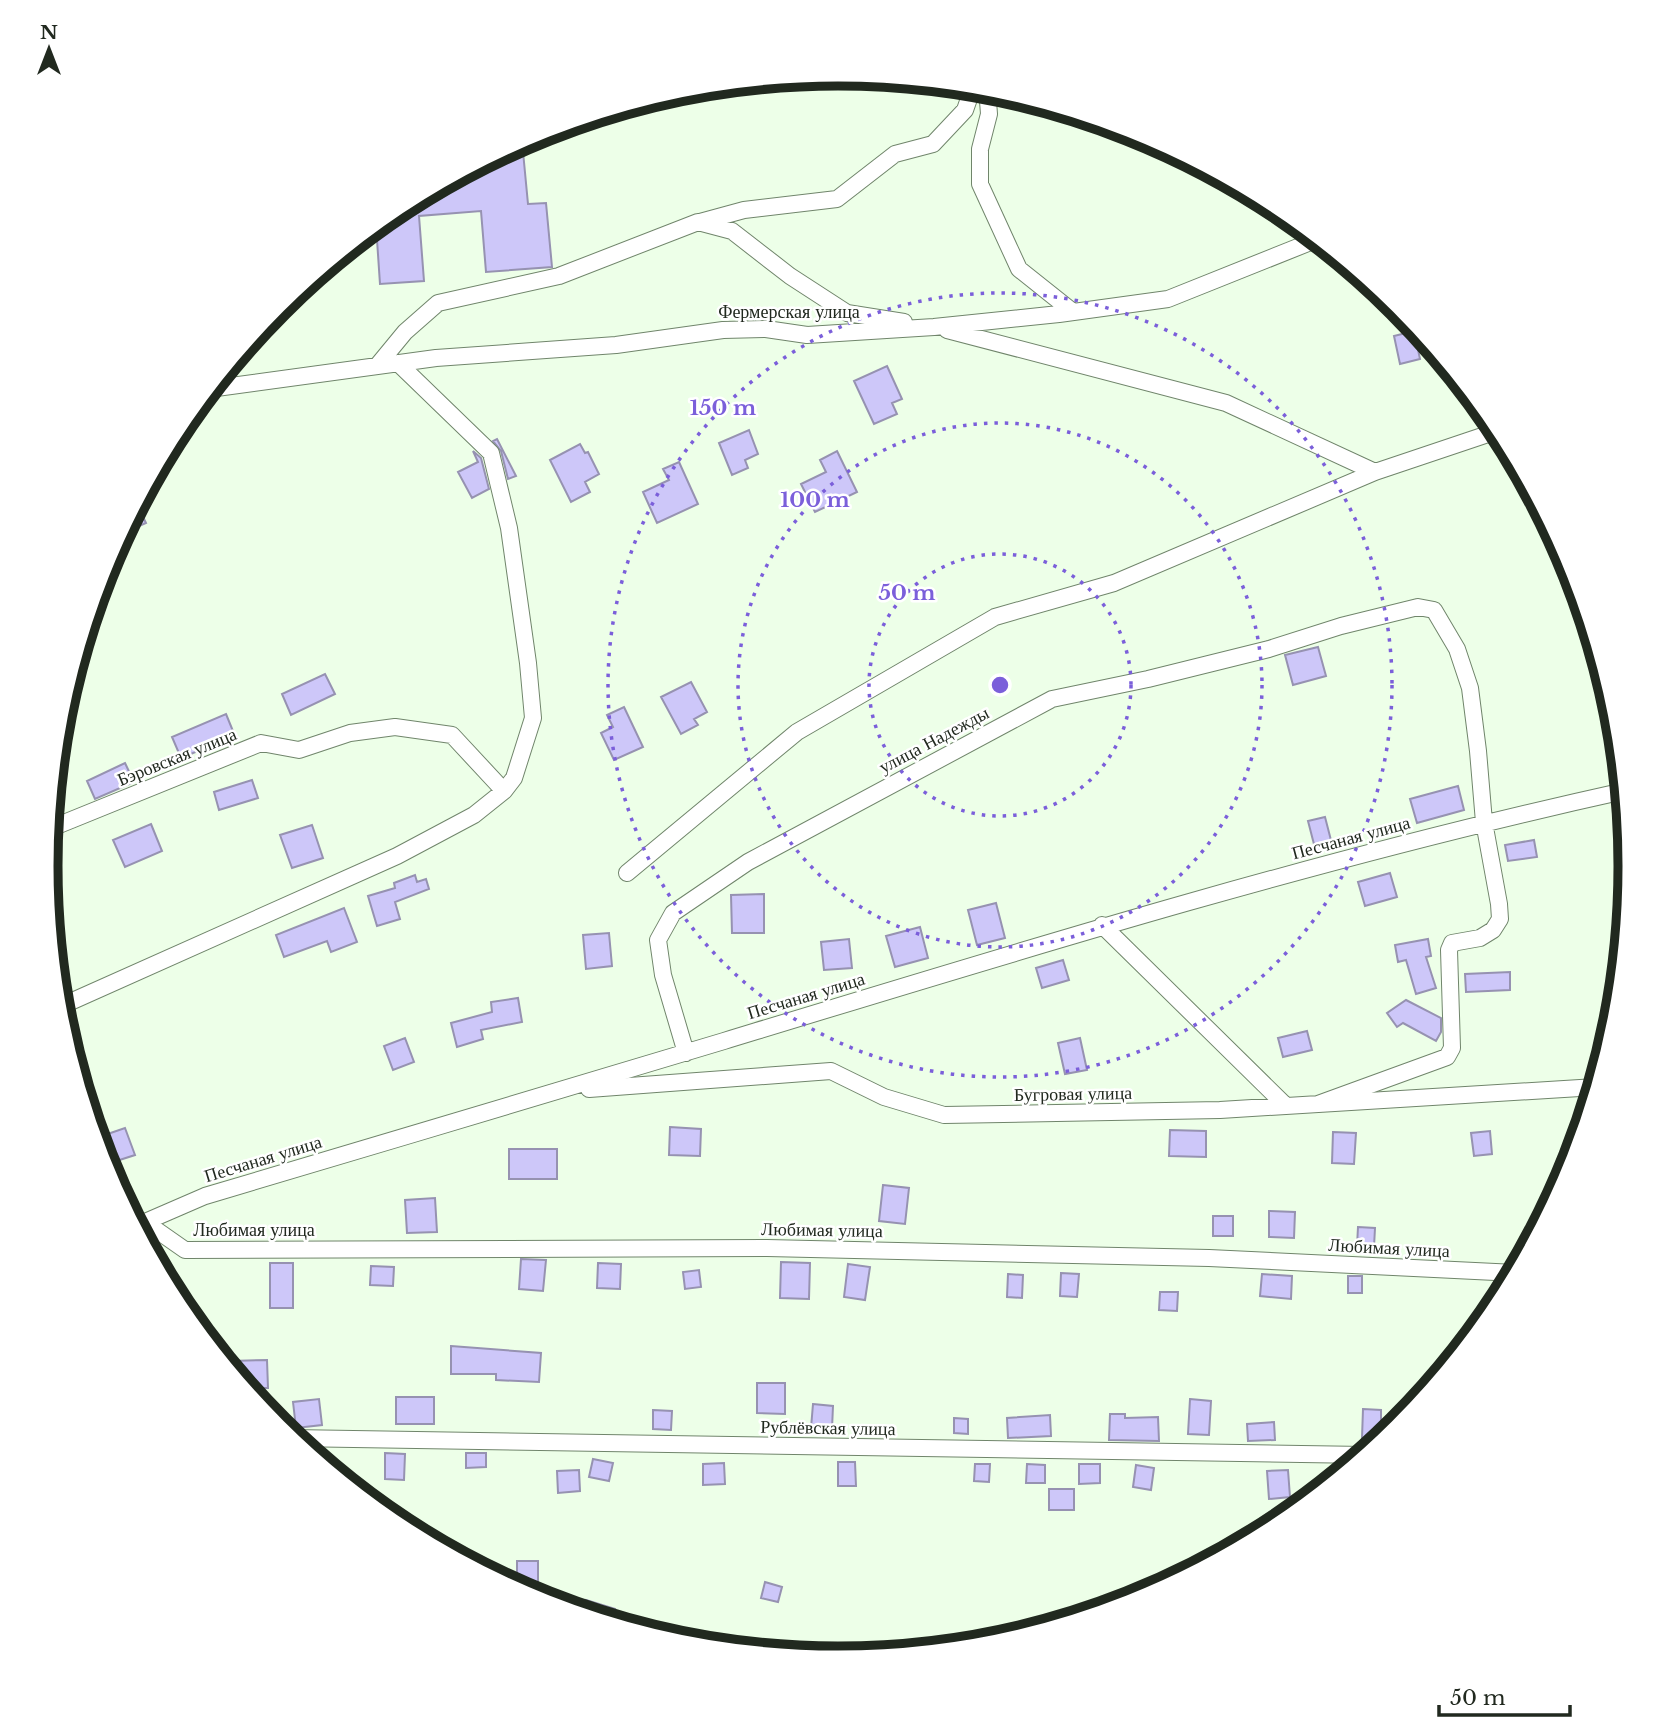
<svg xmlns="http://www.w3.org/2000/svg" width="1677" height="1733" viewBox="0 0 1677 1733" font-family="'Libre Baskerville',serif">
<rect width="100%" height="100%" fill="#edffe8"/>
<path fill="#cdc7f9" stroke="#9692b1" stroke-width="2" d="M 522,141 L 528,204 L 546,203 L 552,267 L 486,272 L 481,211 L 419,216 L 424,281 L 380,284 L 376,225 L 398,207 Z
M 1414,331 L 1420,359 L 1400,364 L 1394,336 Z
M 887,366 L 902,399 L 892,403 L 897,414 L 874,424 L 854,381 Z
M 749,430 L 758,454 L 745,460 L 748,468 L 732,475 L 719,443 Z
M 497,439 L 516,476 L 508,479 L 501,451 L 493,441 Z
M 580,444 L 585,453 L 588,452 L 599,474 L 585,482 L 590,492 L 571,502 L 550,460 Z
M 473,451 L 481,458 L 489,489 L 472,498 L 458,472 L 478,462 Z
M 837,451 L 857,492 L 815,512 L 801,484 L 826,472 L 820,460 Z
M 679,462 L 698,504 L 657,523 L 643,492 L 669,480 L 663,469 Z
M 137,504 L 146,523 L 121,534 L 128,522 Z
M 1318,647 L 1326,676 L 1293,685 L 1285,655 Z
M 325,674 L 335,694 L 291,715 L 282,694 Z
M 691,682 L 707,712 L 694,719 L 698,725 L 681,734 L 661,697 Z
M 624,707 L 643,747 L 614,760 L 601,733 L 613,727 L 607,715 Z
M 226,714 L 235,736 L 181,758 L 172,737 Z
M 125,763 L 134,782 L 95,799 L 87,781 Z
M 252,780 L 258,798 L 219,810 L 214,792 Z
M 1458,786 L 1464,810 L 1417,823 L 1410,799 Z
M 1325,817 L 1333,848 L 1316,852 L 1308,821 Z
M 151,824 L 162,851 L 125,867 L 113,840 Z
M 312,825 L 323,858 L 292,868 L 280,835 Z
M 1534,840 L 1537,857 L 1508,861 L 1505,845 Z
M 1390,873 L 1397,897 L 1365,906 L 1358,882 Z
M 415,875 L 417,882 L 426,879 L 429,889 L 395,902 L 400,919 L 377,926 L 368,896 L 395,888 L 394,883 Z
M 764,894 L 764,933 L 732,933 L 731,895 Z
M 996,903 L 1005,938 L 977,945 L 968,910 Z
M 344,908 L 357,942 L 331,952 L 327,941 L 284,957 L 276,935 Z
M 920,927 L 928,958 L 895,967 L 886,936 Z
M 609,933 L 612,966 L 586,969 L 583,935 Z
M 849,939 L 852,968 L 824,970 L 821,942 Z
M 1428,939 L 1431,956 L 1426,957 L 1436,988 L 1416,994 L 1406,960 L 1398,962 L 1395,945 Z
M 1063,960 L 1069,980 L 1042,988 L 1036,968 Z
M 1510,972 L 1510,990 L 1466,992 L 1465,974 Z
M 518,998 L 522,1022 L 481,1030 L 483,1039 L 457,1047 L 451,1023 L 492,1012 L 491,1002 Z
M 1406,1000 L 1441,1018 L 1441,1032 L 1436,1041 L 1403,1023 L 1397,1027 L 1387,1013 Z
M 1307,1031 L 1312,1050 L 1283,1057 L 1278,1038 Z
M 405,1038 L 414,1062 L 393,1070 L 384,1046 Z
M 1080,1038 L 1087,1070 L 1065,1074 L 1058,1043 Z
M 670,1127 L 701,1129 L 700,1156 L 669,1155 Z
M 125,1128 L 135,1155 L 104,1165 L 96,1138 Z
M 1170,1130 L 1206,1131 L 1206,1157 L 1169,1156 Z
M 1490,1131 L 1492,1154 L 1474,1156 L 1471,1133 Z
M 1333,1132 L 1356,1133 L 1354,1164 L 1332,1163 Z
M 509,1149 L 557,1149 L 557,1179 L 509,1179 Z
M 883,1185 L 909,1188 L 905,1224 L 879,1221 Z
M 435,1198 L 437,1232 L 407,1233 L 405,1200 Z
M 1269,1211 L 1295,1212 L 1294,1238 L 1269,1237 Z
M 1213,1216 L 1233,1216 L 1233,1236 L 1213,1236 Z
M 1358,1227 L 1375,1228 L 1374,1247 L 1357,1246 Z
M 521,1259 L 546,1260 L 543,1291 L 519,1289 Z
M 781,1262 L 810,1263 L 809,1299 L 780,1298 Z
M 270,1263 L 293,1263 L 293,1308 L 270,1308 Z
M 598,1263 L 621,1264 L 620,1289 L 597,1288 Z
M 848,1264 L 870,1267 L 865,1300 L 844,1297 Z
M 371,1266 L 394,1267 L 393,1286 L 370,1285 Z
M 699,1270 L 701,1287 L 685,1289 L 683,1272 Z
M 1061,1273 L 1079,1274 L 1077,1297 L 1060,1296 Z
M 1008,1274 L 1023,1275 L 1022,1298 L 1007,1297 Z
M 1262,1274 L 1292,1276 L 1291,1299 L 1260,1296 Z
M 1348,1276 L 1362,1276 L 1362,1293 L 1348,1293 Z
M 1160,1292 L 1178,1292 L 1177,1311 L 1159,1310 Z
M 451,1346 L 541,1353 L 539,1382 L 496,1380 L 496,1374 L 451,1374 Z
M 267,1360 L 268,1388 L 246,1388 L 231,1371 L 231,1361 Z
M 757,1383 L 785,1383 L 785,1414 L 757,1413 Z
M 396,1397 L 434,1397 L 434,1424 L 396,1424 Z
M 319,1399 L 322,1425 L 296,1428 L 293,1402 Z
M 1190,1399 L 1211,1401 L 1209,1435 L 1188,1434 Z
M 813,1404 L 833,1406 L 832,1429 L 811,1428 Z
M 1363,1409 L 1381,1410 L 1381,1438 L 1362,1438 Z
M 653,1410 L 672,1411 L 671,1430 L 653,1429 Z
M 1110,1414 L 1125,1414 L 1125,1418 L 1158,1417 L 1159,1441 L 1109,1440 Z
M 1050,1415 L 1051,1436 L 1008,1438 L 1007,1418 Z
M 954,1418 L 968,1419 L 968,1434 L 954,1433 Z
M 1274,1422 L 1275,1440 L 1248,1441 L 1247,1424 Z
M 385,1453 L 405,1454 L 404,1480 L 385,1479 Z
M 466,1453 L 486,1453 L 486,1467 L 466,1468 Z
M 593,1459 L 613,1463 L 609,1481 L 589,1477 Z
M 838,1462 L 855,1462 L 856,1486 L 838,1486 Z
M 724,1463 L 725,1484 L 703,1485 L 703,1464 Z
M 975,1464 L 990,1464 L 989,1482 L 974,1481 Z
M 1027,1464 L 1045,1465 L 1045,1483 L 1026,1483 Z
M 1079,1464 L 1100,1464 L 1100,1483 L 1079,1484 Z
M 1136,1465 L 1154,1468 L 1151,1490 L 1133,1487 Z
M 579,1470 L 580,1491 L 558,1493 L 557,1471 Z
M 1288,1470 L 1290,1497 L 1269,1499 L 1267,1471 Z
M 1049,1489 L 1074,1489 L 1074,1510 L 1049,1510 Z
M 517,1561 L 538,1561 L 538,1582 L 517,1583 Z
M 765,1582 L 782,1587 L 778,1602 L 761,1598 Z
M 586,1600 L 615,1609 L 611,1622 L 582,1613 Z"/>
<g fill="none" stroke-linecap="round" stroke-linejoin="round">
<g stroke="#70856b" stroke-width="18">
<path id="street" d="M 987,88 L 989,114 L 980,149 L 980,184 L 1019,269 L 1073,312
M 700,222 L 744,210 L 837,199 L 895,154 L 933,144 L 965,110 L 973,87
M 947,330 L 1226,403 L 1375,472
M 377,366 L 405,332 L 438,303 L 559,276 L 698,222 L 732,231 L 790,276 L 847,313 L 904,322
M 209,389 L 436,358 L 616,345 L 723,330 L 766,329 L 807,335 L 934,327 L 1059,314 L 1168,299 L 1318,239
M 49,829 L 261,743 L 299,750 L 350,733 L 395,727 L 452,735 L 504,791
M 627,873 L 797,732 L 995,617 L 1114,583 L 1375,472 L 1500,430
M 1102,925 L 1286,1106
M 59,1007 L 397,856 L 474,815 L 504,791 L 514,778 L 533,718 L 528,663 L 509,528 L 491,453 L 398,363
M 686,1053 L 663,975 L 658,940 L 673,913 L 748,862 L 1052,699 L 1148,679 L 1269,649 L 1341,626 L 1418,607 L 1434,610 L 1457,649 L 1470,688 L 1478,751 L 1484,822 L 1499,904 L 1500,919 L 1493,930 L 1480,938 L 1452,943 L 1449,950 L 1452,1048 L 1447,1057 L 1318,1104
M 589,1089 L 831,1071 L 884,1097 L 944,1115 L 1220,1110 L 1596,1087
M 145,1222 L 205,1196 C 378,1144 551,1094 724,1041 C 1022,950 1320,858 1624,791
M 138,1224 L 145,1222 L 185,1250 L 767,1248 L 1209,1258 L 1516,1273
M 291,1438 L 1365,1455"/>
</g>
<use href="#street" stroke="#fff" stroke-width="16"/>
</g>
<g fill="none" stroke="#7b5fda" stroke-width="3.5" stroke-dasharray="3.5 7">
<circle cx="1000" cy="685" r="131"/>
<circle cx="1000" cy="685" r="262"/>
<circle cx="1000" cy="685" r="392"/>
</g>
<g text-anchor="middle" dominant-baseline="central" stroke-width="5" stroke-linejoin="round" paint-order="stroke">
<g font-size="18" fill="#21291f" stroke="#fff">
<text x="789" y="312">Фермерская улица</text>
<text transform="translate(934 740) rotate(-28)">улица Надежды</text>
<text transform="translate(177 757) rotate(-22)">Бэровская улица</text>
<text transform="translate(1351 838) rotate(-15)">Песчаная улица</text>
<text transform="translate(806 996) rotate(-17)">Песчаная улица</text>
<text transform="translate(1073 1094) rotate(-1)">Бугровая улица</text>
<text transform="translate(263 1159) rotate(-17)">Песчаная улица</text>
<text x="254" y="1230">Любимая улица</text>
<text transform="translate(822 1230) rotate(1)">Любимая улица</text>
<text transform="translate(1389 1248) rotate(3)">Любимая улица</text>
<text transform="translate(828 1428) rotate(1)">Рублёвская улица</text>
</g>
</g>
<path d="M0 0H1677V1733H0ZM58 866a780 780 0 1 1 1560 0a780 780 0 1 1-1560 0Z" fill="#fff" fill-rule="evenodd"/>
<path fill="none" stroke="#21291f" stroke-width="9" d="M58 866a780 780 0 1 1 1560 0a780 780 0 1 1-1560 0Z"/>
<circle cx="1000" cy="685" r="10" fill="#7b5fda" stroke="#fff" stroke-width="3.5"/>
<g font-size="21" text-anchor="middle" font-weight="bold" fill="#7b5fda" stroke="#fff" stroke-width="5" stroke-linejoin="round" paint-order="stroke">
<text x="723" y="415">150 m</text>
<text x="815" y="507">100 m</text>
<text x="907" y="600">50 m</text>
</g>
<g transform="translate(49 49)" stroke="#ffffff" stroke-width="5" paint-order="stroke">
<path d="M0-5L12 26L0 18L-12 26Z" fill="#21291f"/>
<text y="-10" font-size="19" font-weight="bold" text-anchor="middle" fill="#21291f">N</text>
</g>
<path d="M1439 1705v10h131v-10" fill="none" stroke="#21291f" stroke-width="3.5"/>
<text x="1450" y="1705" font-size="21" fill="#21291f" stroke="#ffffff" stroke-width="5" paint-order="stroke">50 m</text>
</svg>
